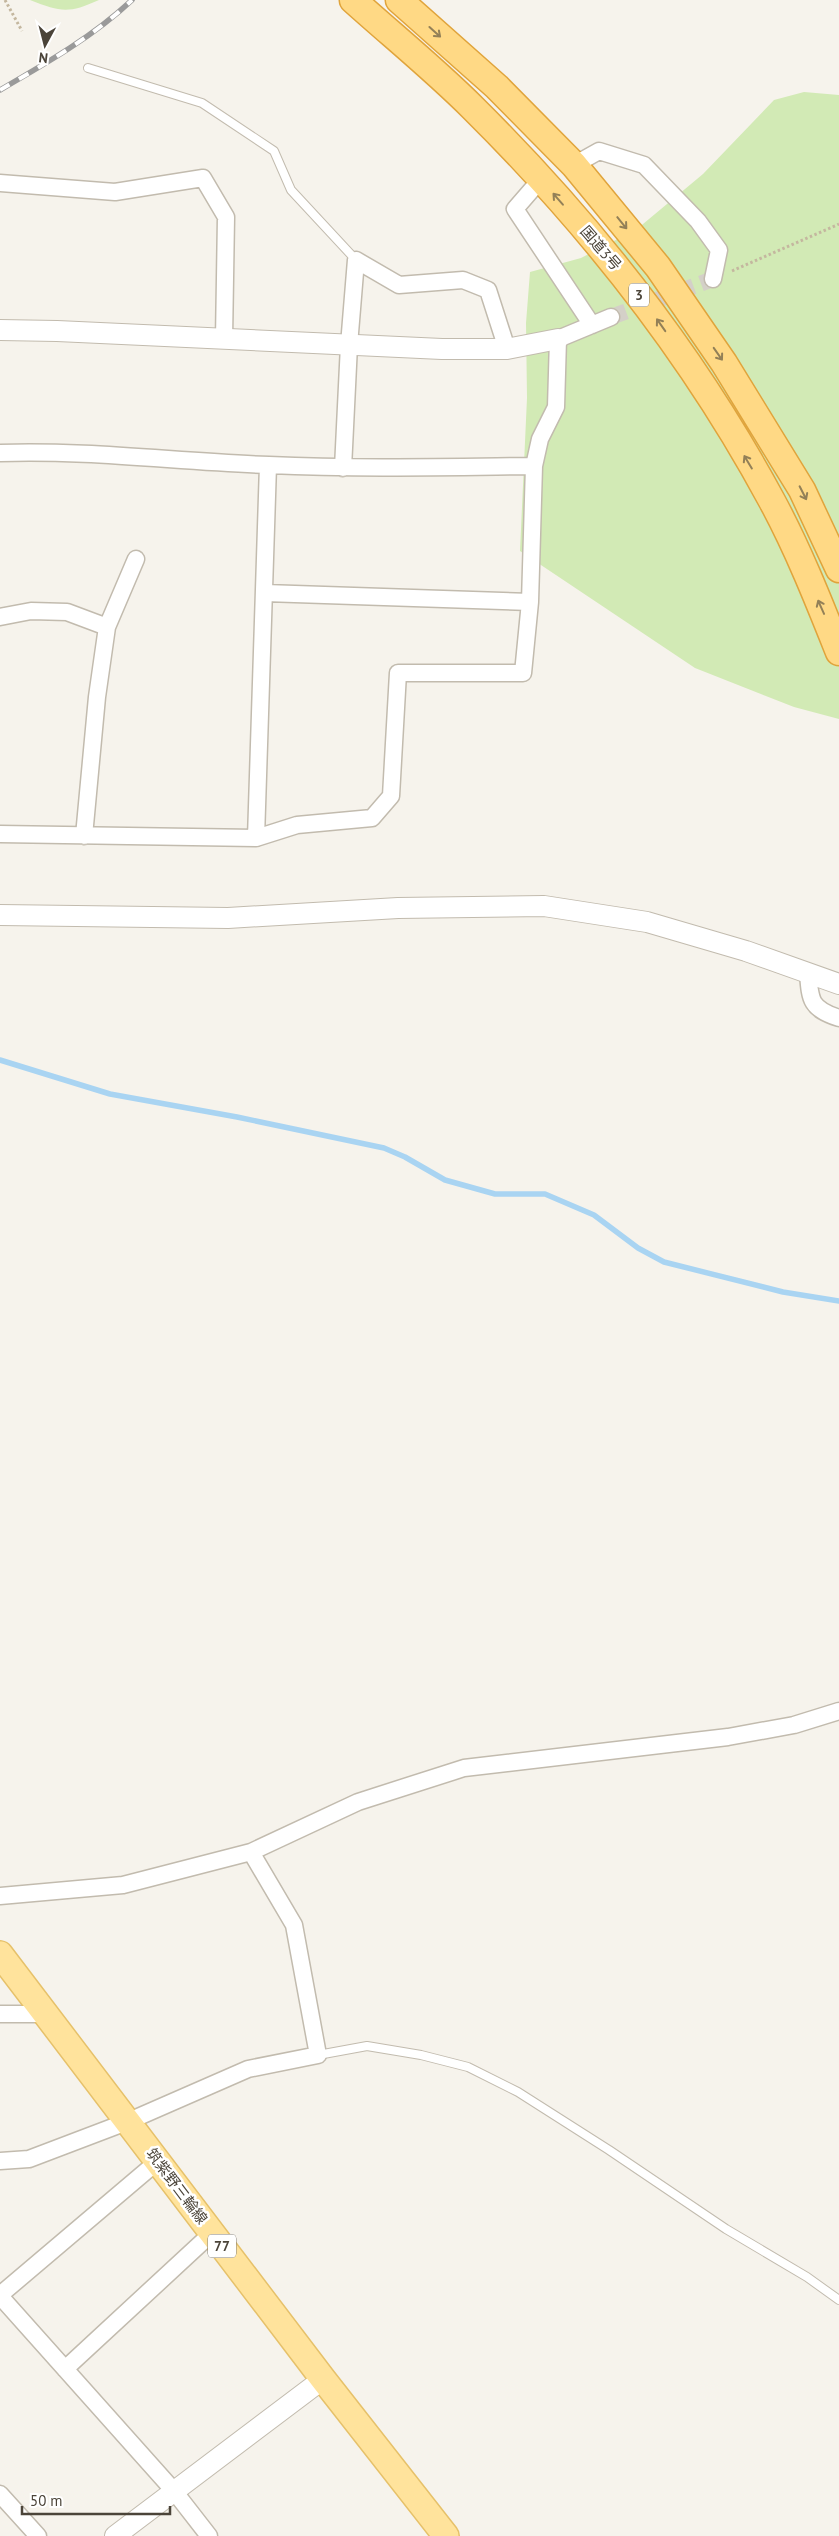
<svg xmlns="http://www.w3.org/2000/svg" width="839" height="2536" viewBox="0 0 839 2536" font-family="'PT Sans','Noto Sans JP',sans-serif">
<rect width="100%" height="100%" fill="#f6f3ec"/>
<path fill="#d2eab5" d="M 30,0 L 99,0 C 68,14 61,12 30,0 Z
M 804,92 L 839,95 L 839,719 L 794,707 L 695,668 L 520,551 L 527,398 L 526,323 L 530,272 L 581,258 L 637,229 L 703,174 L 774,100 Z"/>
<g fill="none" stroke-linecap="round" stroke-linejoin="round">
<path stroke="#a9d4f2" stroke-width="5.5" d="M 0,1060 L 110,1094 L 237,1117 L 384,1148 L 405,1157 L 445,1180 L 495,1194 L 545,1194 L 594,1215 L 638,1248 L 664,1262 L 783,1292 L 839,1301"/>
<path stroke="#d4d0c8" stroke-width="16" stroke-dasharray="16 8" stroke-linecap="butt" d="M 611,317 L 713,279"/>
<g stroke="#c2bbae" stroke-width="10">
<path id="service" d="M 88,68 L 202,103 L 274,151 L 291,190 L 356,260
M 318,2055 L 367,2046 L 421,2055 L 468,2067 L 518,2092 L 609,2150 L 726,2229 L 807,2277 L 839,2300"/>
</g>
<g stroke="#c2bbae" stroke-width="19">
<path id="minor" d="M 574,165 L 599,151 L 644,165 L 698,221 L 719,250 L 713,279
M 541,179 L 515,209 L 592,325
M 0,183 L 115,192 L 203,178 L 226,217 L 224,339
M 0,453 C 90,450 179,462 269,465 C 357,469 446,467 534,466
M 343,468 L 349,345 L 356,260 L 399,285 L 463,280 L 488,290 L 507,349
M 265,593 L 530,602
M 0,617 L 31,611 L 67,612 L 107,627
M 0,834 L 256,838 L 297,825 L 372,818 L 391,796 L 398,673 L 523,673 L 530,602 L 534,466 L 540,439 L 556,407 L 558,339 L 611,317
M 84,836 L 97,697 L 107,627 L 136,559
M 256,838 L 268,465
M 808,973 C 810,1001 811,1009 839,1018
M 0,1896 L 123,1885 L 251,1852 L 358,1802 L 464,1768 L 728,1737 L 794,1725 L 839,1711
M 0,2014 L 46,2014
M 0,2161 L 29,2159 L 129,2121 L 248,2069 L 318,2055 L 294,1925 L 251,1852
M 0,2295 L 158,2161
M 0,2296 L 174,2491 L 209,2536
M 65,2369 L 212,2233
M 0,2494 L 38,2536"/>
</g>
<g stroke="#c2bbae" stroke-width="22">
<path id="tertiary" d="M 0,330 L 57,331 L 442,349 L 507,349 L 558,339
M 0,915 L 228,918 L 398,908 L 544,906 L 647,922 L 746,951 L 839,984
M 115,2536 L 323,2379"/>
</g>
<g stroke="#e6c16a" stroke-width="28">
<path id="primary" d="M 0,1954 L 323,2379 L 446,2536"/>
</g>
<g stroke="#e0a43c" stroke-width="29">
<path id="trunk" d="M 353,0 C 393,36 435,70 473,108 C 590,224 694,356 772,501 C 798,549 819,602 839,652
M 399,0 L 497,87 L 574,165 L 658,267 L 724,363 L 802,490 L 839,569"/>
</g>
<path stroke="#c4b79f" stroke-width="3" stroke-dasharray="2.5 2.5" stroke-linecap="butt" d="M 5,0 L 22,31
M 732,271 L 839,224"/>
<use href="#service" stroke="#fff" stroke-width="8"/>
<use href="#minor" stroke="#fff" stroke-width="16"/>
<use href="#tertiary" stroke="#fff" stroke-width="20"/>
<use href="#primary" stroke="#ffe39c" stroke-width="25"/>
<use href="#trunk" stroke="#ffd985" stroke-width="26"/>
<g stroke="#9a9a9a" stroke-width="5.5">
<path id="rail" d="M 0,90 C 45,64 94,36 132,0"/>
</g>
<use href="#rail" stroke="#fff" stroke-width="4" stroke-dasharray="11" stroke-linecap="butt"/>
</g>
<defs><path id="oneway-shaft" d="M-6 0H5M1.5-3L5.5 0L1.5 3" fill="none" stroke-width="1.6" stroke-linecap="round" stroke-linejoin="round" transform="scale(1.25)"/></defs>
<g stroke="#938057">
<use href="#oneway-shaft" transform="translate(435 32) rotate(42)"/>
<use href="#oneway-shaft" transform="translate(558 199) rotate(-131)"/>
<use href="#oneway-shaft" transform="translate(622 223) rotate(51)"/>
<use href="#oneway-shaft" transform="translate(661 325) rotate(-125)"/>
<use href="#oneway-shaft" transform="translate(718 354) rotate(55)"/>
<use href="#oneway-shaft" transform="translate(748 462) rotate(-121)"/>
<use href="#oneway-shaft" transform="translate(803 493) rotate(63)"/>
<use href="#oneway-shaft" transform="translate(821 607) rotate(-114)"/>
</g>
<g text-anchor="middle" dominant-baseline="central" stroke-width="5" stroke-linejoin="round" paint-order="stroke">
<g fill="#fff" stroke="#817c74" stroke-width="1">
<rect x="629" y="283.5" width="20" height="23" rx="4"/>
<rect x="208" y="2234.5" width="28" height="23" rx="4"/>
</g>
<g font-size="14" font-weight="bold" fill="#4b4439">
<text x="639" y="295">3</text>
<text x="222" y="2246">77</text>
</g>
<g font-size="15" fill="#4b4439" stroke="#fff">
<text transform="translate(601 248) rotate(49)">国道3号</text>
<text transform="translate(177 2186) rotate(53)">筑紫野三輪線</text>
</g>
</g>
<g transform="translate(45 45) rotate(187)" stroke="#ffffff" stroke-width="4" paint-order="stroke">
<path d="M0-4L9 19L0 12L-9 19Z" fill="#4b4439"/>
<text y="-8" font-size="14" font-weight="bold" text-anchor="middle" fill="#4b4439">N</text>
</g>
<path d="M22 2506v8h148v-8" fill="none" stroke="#4b4439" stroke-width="2.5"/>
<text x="30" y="2506" font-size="15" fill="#4b4439" stroke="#ffffff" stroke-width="4" paint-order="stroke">50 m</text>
</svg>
